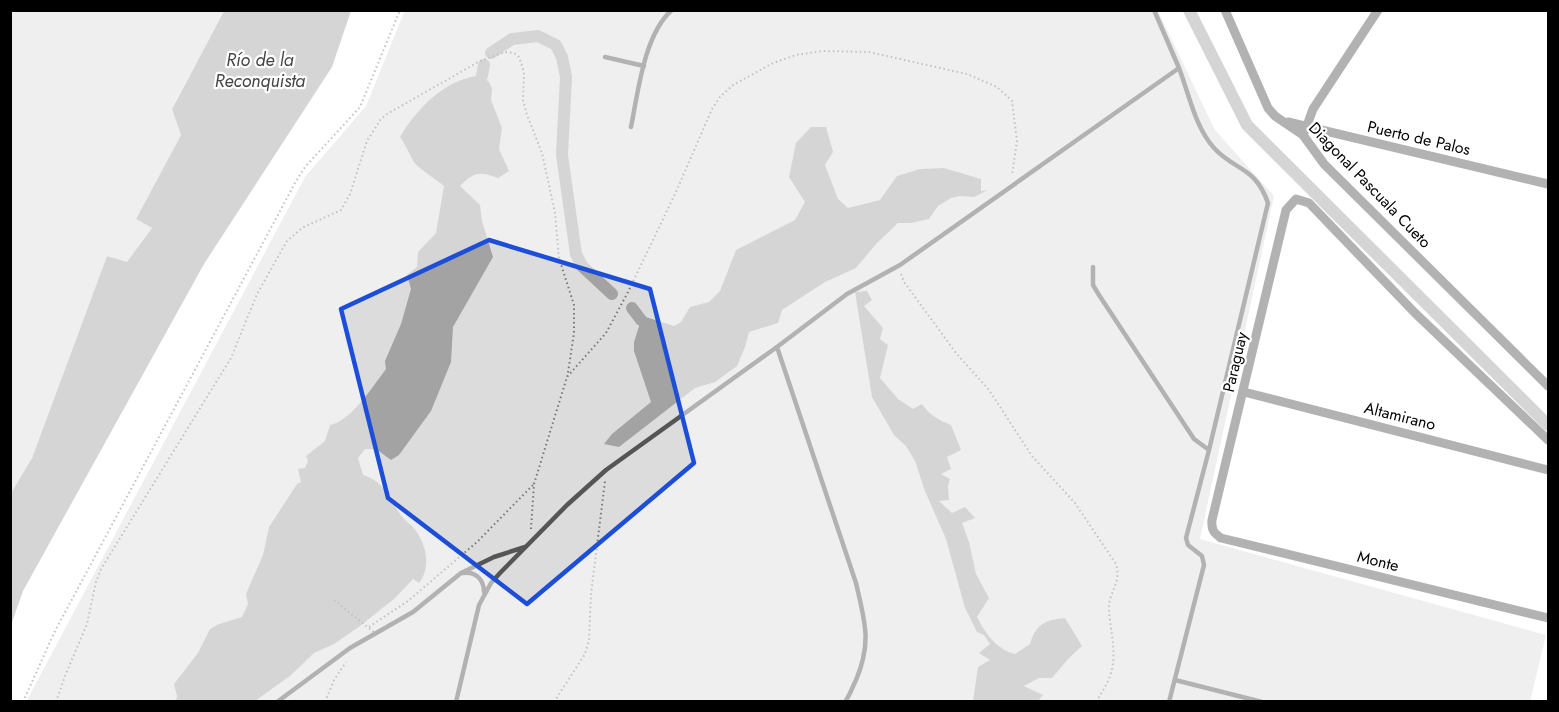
<svg xmlns="http://www.w3.org/2000/svg" width="1559" height="712" viewBox="0 0 1559 712" font-family="Jost,sans-serif">
<rect width="100%" height="100%" fill="#fff"/>
<path fill="#dcdcdc" d="M 405,10 L 1158,11 L 1215,130 L 1274,196 L 1200,539 L 1546,635 L 1530,702 L 26,702 L 305,177 L 366,106 Z
M 11,11 L 224,11 L 172,108 L 181,135 L 136,219 L 152,228 L 127,263 L 107,256 L 32,458 L 11,493 Z"/>
<path fill="#a3a3a3" d="M 224,11 L 351,11 L 332,67 L 204,264 L 23,591 L 11,625 L 11,493 L 32,458 L 107,256 L 127,262 L 152,228 L 136,219 L 181,135 L 172,109 Z
M 476,76 L 482,76 L 489,82 L 492,89 L 491,100 L 502,128 L 499,149 L 509,171 L 498,178 C 479,171 474,172 460,186 L 480,205 L 482,221 L 493,257 L 453,327 L 451,362 L 431,411 L 399,455 L 391,460 L 376,449 L 365,449 L 358,458 L 363,475 C 385,482 388,496 400,514 C 403,519 409,523 413,527 C 426,542 432,567 419,583 L 413,579 L 395,598 L 360,626 L 334,644 L 314,653 L 290,676 L 255,701 L 176,701 L 177,696 L 174,684 L 198,653 L 210,629 L 219,624 L 242,617 L 248,604 L 246,594 L 263,555 L 269,527 L 297,484 L 301,482 L 298,469 L 305,468 L 308,461 L 306,456 L 325,441 L 330,425 C 350,422 374,385 386,369 L 385,361 L 401,324 L 411,289 L 407,275 L 417,267 L 418,252 L 436,233 L 444,186 C 437,180 418,168 414,162 C 409,154 406,145 400,137 C 416,110 443,81 476,76 Z
M 811,127 L 826,127 L 833,152 L 825,165 L 838,199 L 848,208 L 880,200 L 897,176 L 920,169 L 944,168 L 981,179 L 981,191 L 988,190 L 974,197 L 960,196 L 951,198 L 938,206 L 929,219 L 911,223 L 898,223 L 876,244 L 856,268 L 825,282 L 782,310 L 778,323 L 749,332 L 745,347 L 737,366 L 715,382 L 695,388 L 619,447 L 604,444 L 612,434 L 651,402 L 634,351 L 634,342 L 641,320 L 646,317 L 674,326 L 681,322 L 690,307 L 709,302 L 720,291 L 736,250 L 795,220 L 805,202 L 789,177 L 796,143 Z
M 867,291 L 872,300 L 864,306 L 883,328 L 880,339 L 888,345 L 880,378 L 898,399 L 913,409 L 922,404 C 929,415 939,420 951,425 L 961,450 L 947,457 L 951,469 L 941,474 L 950,479 L 948,486 L 949,500 L 939,501 L 952,513 L 965,507 L 975,518 L 962,523 L 969,542 L 976,574 L 989,598 L 977,617 C 985,633 997,650 1015,654 L 1030,644 C 1036,624 1045,620 1065,618 L 1082,646 L 1069,658 L 1052,678 L 1039,678 L 1024,686 L 1043,695 L 1038,701 L 973,701 L 978,667 L 990,660 L 979,653 L 990,644 L 984,635 L 977,632 L 965,608 L 946,539 L 925,491 L 915,461 L 906,446 L 894,435 L 872,397 L 855,292 Z"/>
<g fill="none" stroke-linecap="round" stroke-linejoin="round">
<path stroke="#a3a3a3" stroke-width="12" d="M 1189,10 L 1247,125 L 1548,425
M 491,53 L 512,39 L 538,36 L 556,45 L 562,57 L 566,77 L 562,155 L 576,254 L 582,266 L 612,294
M 482,76 L 484,65
M 632,308 L 641,320"/>
<path stroke="#777" stroke-width="2" stroke-dasharray="1.5 3" stroke-linecap="butt" d="M 901,274 L 904,282 L 956,353 L 989,390 L 1032,456 L 1075,503 L 1116,564 C 1122,584 1108,592 1109,610 C 1110,631 1118,654 1110,676 C 1107,685 1101,693 1096,702
M 531,529 L 534,484 L 567,377 L 606,333 L 628,292 L 676,192 L 712,109 L 720,97 L 733,85 L 773,63 L 796,55 L 822,51 L 869,52 L 967,74 L 997,87 L 1012,101 L 1017,141 L 1012,175
M 369,627 L 408,601 L 477,542 L 534,484
M 23,702 L 54,633 L 295,183 L 305,167 L 360,107 L 400,10
M 56,702 L 65,676 L 87,624 L 96,582 L 101,569 L 231,358 L 257,294 L 287,241 L 302,228 L 341,210 L 350,194 L 367,141 L 381,119 L 387,114 L 480,61 L 505,52 L 514,53 L 519,57 L 524,72 L 523,100 L 527,115 L 542,153 L 555,213 L 559,258 L 574,305 L 574,333 L 567,379
M 325,702 L 334,680 L 346,662
M 554,702 L 585,654 L 589,640 L 591,594 L 605,481"/>
<path stroke="#555" stroke-width="4.5" d="M 1154,10 L 1179,68
M 605,57 L 644,66
M 631,127 C 638,93 644,34 672,10
M 1093,267 L 1093,285 L 1099,295 L 1194,439 L 1209,450 L 1186,538 L 1188,545 L 1202,556 L 1204,565 L 1169,702
M 777,347 L 856,583 C 865,622 872,642 856,680 C 852,688 850,695 845,702
M 463,573 C 476,571 484,580 484,592
M 1175,680 L 1262,702
M 277,702 L 350,648 L 413,612 L 461,573 L 494,557 L 525,547
M 456,702 L 479,605 L 491,583 L 500,573 L 567,505 L 606,470 L 777,347 L 847,294 L 900,265 L 1179,68 C 1189,94 1195,127 1214,148 C 1235,171 1255,166 1268,203 L 1209,450"/>
<path stroke="#555" stroke-width="9" d="M 1225,10 L 1268,108 L 1275,116 L 1303,135 L 1324,164 L 1548,386
M 1288,122 L 1548,184
M 1305,131 L 1313,109 L 1378,10
M 1244,392 L 1548,470
M 1548,440 L 1415,313 L 1309,203 L 1296,199 L 1286,210 L 1212,520 C 1211,530 1214,533 1221,538 L 1548,618"/>
<path stroke="#777" stroke-width="2" stroke-dasharray="1.5 3" stroke-linecap="butt" d="M 334,600 L 375,633"/>
</g>
<path d="M0 0H1559V712H0ZM 489,240 L 650,289 L 694,463 L 527,604 L 388,498 L 341,309 Z" fill="#fff" fill-opacity=".55" fill-rule="evenodd"/>
<path fill="none" stroke="#1d4ed8" stroke-width="4.5" stroke-linejoin="round" d="M 489,240 L 650,289 L 694,463 L 527,604 L 388,498 L 341,309 Z"/>
<g text-anchor="middle" dominant-baseline="central" stroke-width="4.5" stroke-linejoin="round" paint-order="stroke">
<g font-size="16" fill="#000" stroke="#fff">
<text transform="translate(1419 138) rotate(13)">Puerto de Palos</text>
<text transform="translate(1370 185) rotate(46)">Diagonal Pascuala Cueto</text>
<text transform="translate(1235 362) rotate(-77)">Paraguay</text>
<text transform="translate(1400 416) rotate(14)">Altamirano</text>
<text transform="translate(1378 561) rotate(14)">Monte</text>
</g>
<g font-size="18" font-style="italic" fill="#444" stroke="#fff">
<text x="260" y="60">Río de la<tspan x="260" dy="21">Reconquista</tspan></text>
</g>
</g>
<rect width="1559" height="712" fill="none" stroke="#000000" stroke-width="24"/>
</svg>
